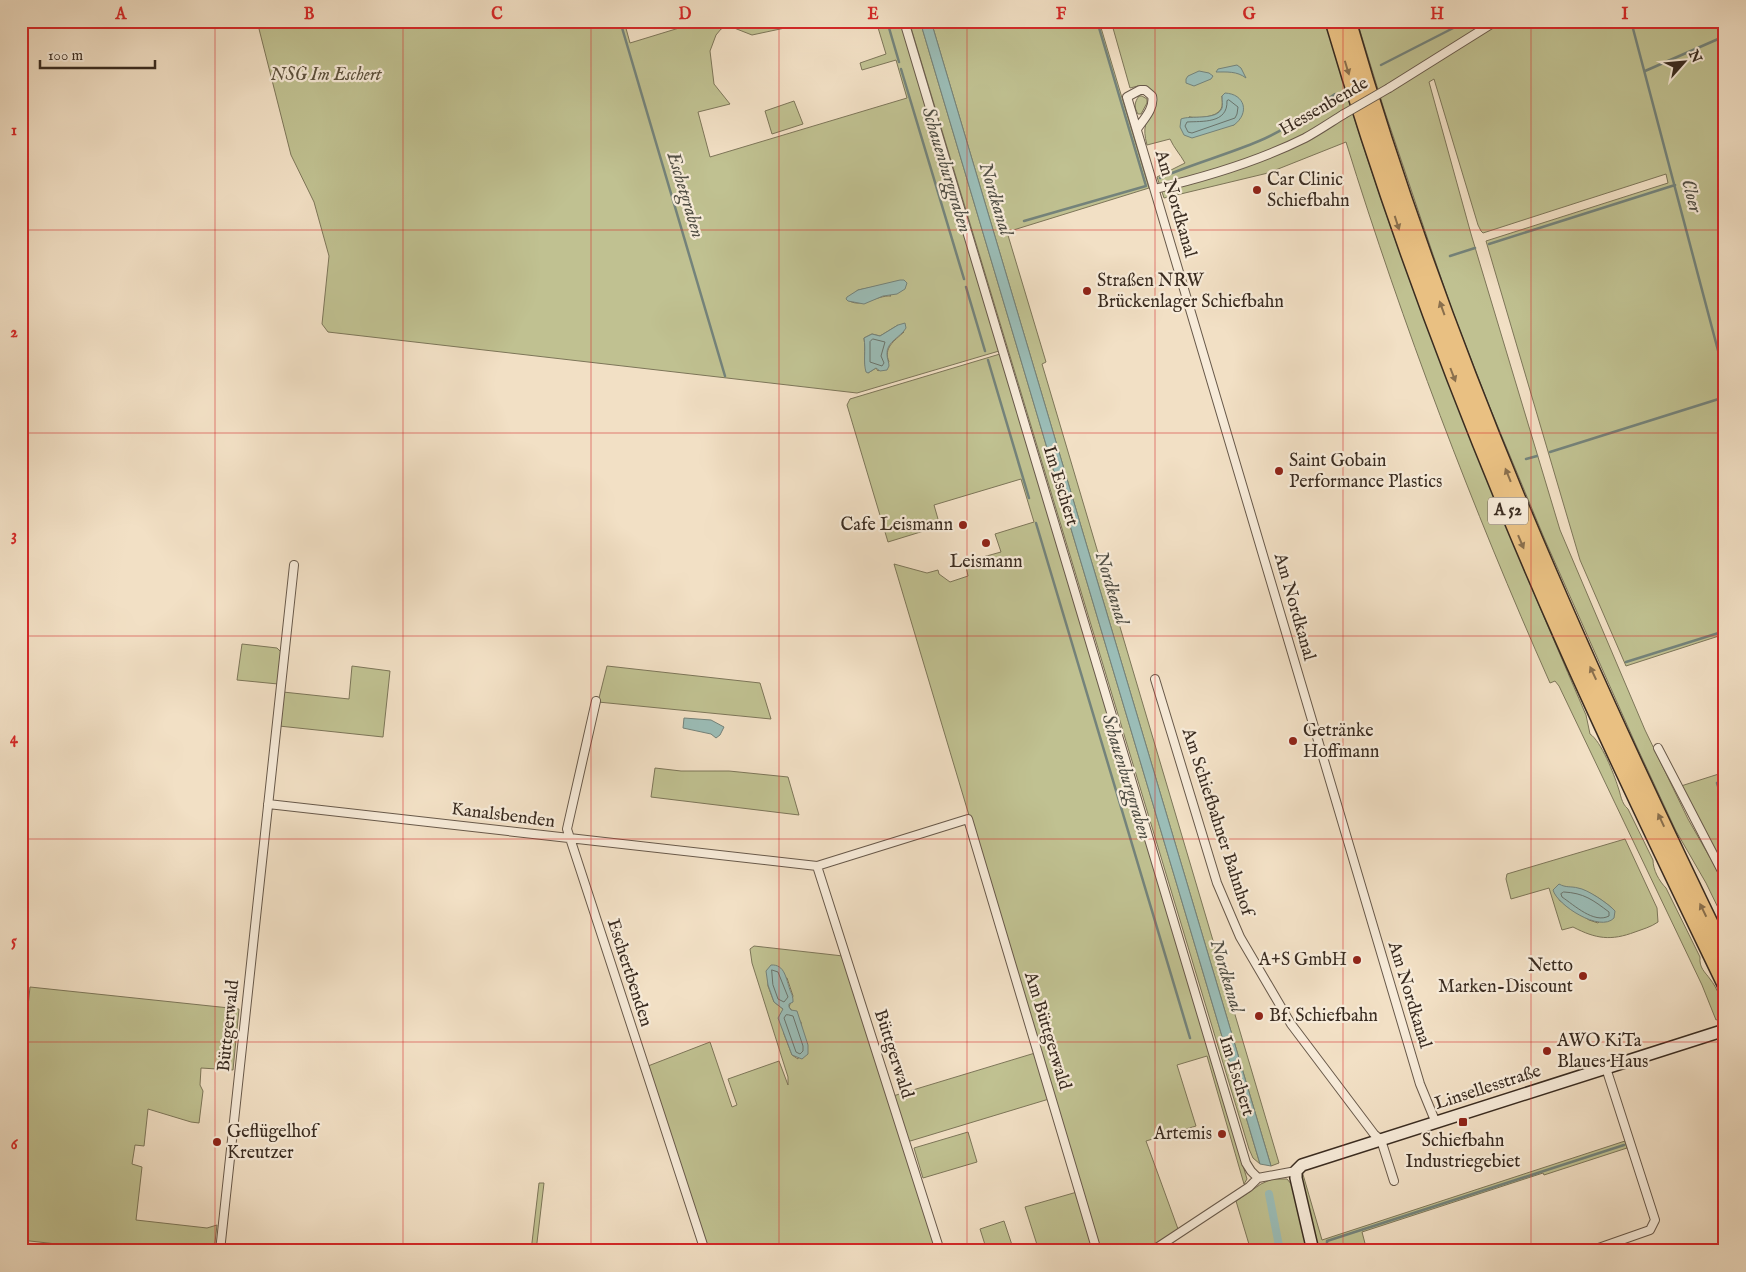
<svg xmlns="http://www.w3.org/2000/svg" width="1746" height="1272" viewBox="0 0 1746 1272" font-family="'IM FELL English',serif">
<rect width="100%" height="100%" fill="#f2e0c5"/>
<filter id="stains"><feTurbulence type="fractalNoise" baseFrequency=".004" numOctaves="4"/><feColorMatrix values="0 0 0 0 .2 0 0 0 0 .09 0 0 0 0 .02 0 0 0 .5 -.17"/></filter>
<radialGradient id="worn" r=".72"><stop offset=".6" stop-color="#630" stop-opacity="0"/><stop offset="1" stop-color="#630" stop-opacity=".3"/></radialGradient>
<path fill="#c0c191" stroke="#7d7659" fill-rule="evenodd" d="M 257,21 L 624,21 L 630,43 L 702,21 L 814,21 L 810,27 L 799,25 L 752,35 L 729,26 L 721,29 L 716,35 L 710,51 L 714,84 L 730,104 L 698,112 L 710,157 L 907,98 L 896,60 L 862,70 L 860,63 L 886,54 L 876,21 L 901,21 L 999,351 L 857,393 L 328,332 L 322,324 L 329,256 L 314,202 L 291,155 ZM 878,286 L 891,296 C 876,295 859,310 847,299 L 858,290 ZM 898,325 L 904,332 C 894,341 883,348 889,362 L 878,371 L 876,368 L 868,373 C 862,363 866,350 864,338 L 872,334 L 880,336 Z
M 909,21 L 920,21 L 1260,1164 L 1253,1158 L 1249,1149 Z
M 931,21 L 1099,21 L 1149,188 L 1007,232 L 1046,362 L 1042,364 L 1279,1163 L 1271,1166 Z
M 1111,21 L 1325,21 C 1393,259 1488,488 1586,715 L 1590,734 C 1601,741 1614,774 1618,787 C 1621,795 1621,803 1628,809 L 1653,860 C 1653,870 1659,881 1666,888 L 1700,957 C 1699,968 1705,972 1710,979 C 1717,987 1725,1007 1725,1017 L 1716,1020 L 1702,985 L 1559,686 L 1555,681 L 1550,683 C 1472,507 1403,326 1346,142 L 1268,173 L 1164,198 L 1157,177 L 1185,163 C 1180,154 1174,148 1170,139 L 1147,145 C 1142,126 1146,123 1154,107 L 1147,88 L 1138,86 L 1130,88 ZM 1222,96 L 1234,125 L 1189,117 C 1198,118 1216,118 1221,109 C 1223,106 1222,100 1222,96 Z
M 1357,21 L 1725,21 L 1725,634 L 1626,666 L 1580,560 L 1486,241 L 1668,183 L 1666,174 L 1483,233 L 1481,231 L 1478,225 L 1434,79 L 1429,82 L 1471,234 L 1560,530 L 1645,730 L 1688,819 L 1725,884 L 1725,922 L 1706,883 L 1676,831 L 1636,745 L 1545,540 L 1488,403 L 1452,310 L 1424,228 L 1384,109 Z
M 1139,96 L 1142,96 L 1147,99 L 1147,103 L 1141,114 L 1138,114 C 1134,107 1134,103 1139,96 Z
M 794,101 L 803,124 L 772,134 L 765,111 Z
M 1000,354 L 1247,1179 L 1244,1184 L 1207,1056 L 1177,1065 L 1196,1126 L 1146,1141 L 1178,1229 L 1145,1251 L 1099,1251 L 894,564 L 927,573 L 938,570 L 939,574 L 950,582 L 968,576 L 965,562 L 1001,552 L 995,534 L 1034,522 L 1021,479 L 934,505 L 940,526 L 888,542 L 847,405 L 850,399 Z
M 242,644 L 277,648 L 281,652 L 278,684 L 237,680 Z
M 352,666 L 390,671 L 383,737 L 279,726 L 283,692 L 349,699 Z
M 607,666 L 760,683 L 771,719 L 598,702 Z
M 655,768 L 681,771 L 729,771 L 788,777 L 799,815 L 651,797 Z
M 1725,772 L 1725,868 L 1681,786 Z
M 1625,839 L 1657,908 L 1658,922 C 1651,927 1643,929 1635,932 C 1611,941 1596,939 1573,927 L 1562,930 L 1549,888 L 1511,899 L 1506,879 L 1507,874 ZM 1565,887 C 1585,888 1597,896 1612,908 L 1598,923 L 1589,920 L 1559,900 Z
M 754,946 L 843,956 L 937,1251 L 708,1251 L 648,1066 L 710,1042 L 732,1107 L 737,1105 L 728,1079 L 779,1061 L 788,1085 L 788,1077 L 752,963 L 750,949 ZM 787,978 L 793,996 L 789,1007 L 801,1022 L 802,1030 L 798,1059 L 792,1055 L 784,1034 L 783,1009 L 774,1002 L 768,986 L 768,979 Z
M 30,987 L 239,1009 L 233,1070 L 201,1068 L 200,1085 L 203,1091 L 199,1123 L 191,1122 L 148,1109 L 144,1146 L 135,1145 L 132,1164 L 142,1167 L 136,1220 L 207,1228 L 217,1225 L 214,1251 L 119,1251 L 21,1240 L 21,1075 Z
M 1035,1053 L 1049,1099 L 907,1142 L 893,1096 Z
M 968,1132 L 977,1162 L 923,1178 L 914,1148 Z
M 1625,1141 L 1627,1148 L 1544,1175 L 1543,1173 L 1362,1232 L 1367,1251 L 1318,1251 L 1300,1176 L 1302,1171 L 1322,1240 Z
M 1272,1179 L 1287,1179 L 1292,1185 L 1309,1251 L 1251,1251 L 1236,1201 L 1261,1184 Z
M 539,1183 L 544,1183 L 536,1251 L 531,1251 Z
M 1077,1192 L 1094,1251 L 1039,1251 L 1025,1207 Z
M 1004,1221 L 1014,1251 L 987,1251 L 980,1229 Z"/>
<path fill="#9bbdb7" stroke="#74837b" d="M 920,21 L 931,21 L 1271,1166 L 1260,1164 Z
M 1237,65 L 1241,68 L 1246,78 C 1237,71 1227,72 1216,72 L 1218,69 Z
M 1199,71 L 1209,73 L 1213,76 L 1211,79 L 1194,86 L 1186,83 L 1186,79 L 1188,76 Z
M 1225,93 C 1245,94 1250,113 1234,125 L 1192,138 L 1184,135 L 1180,127 L 1181,119 C 1190,115 1217,121 1222,108 C 1223,105 1222,100 1222,96 Z
M 900,280 L 904,280 L 907,283 L 905,289 L 897,294 L 883,296 L 864,304 L 848,301 L 846,299 L 847,297 L 858,290 Z
M 905,323 L 906,328 C 901,337 886,342 887,354 C 887,359 889,362 889,366 L 887,370 L 880,371 L 876,368 L 868,373 L 866,372 C 863,362 866,350 864,338 L 872,334 L 880,336 L 898,325 Z
M 684,718 L 711,720 L 724,727 L 720,735 L 716,738 L 711,734 L 683,728 Z
M 1559,884 C 1566,888 1571,886 1578,888 C 1587,889 1609,904 1615,911 L 1614,918 C 1600,933 1557,905 1553,890 Z
M 771,965 C 785,964 786,979 790,990 C 792,995 793,996 793,1002 L 789,1004 L 789,1007 L 791,1010 L 797,1011 L 808,1045 L 808,1054 L 802,1059 L 792,1055 L 778,1018 L 783,1009 L 774,1002 L 768,985 L 766,971 Z"/>
<g fill="none" stroke-linecap="round" stroke-linejoin="round">
<path stroke="#6a746c" stroke-width="1" d="M 1229,100 L 1238,107 L 1237,114 L 1235,118 L 1192,133 L 1188,132 L 1185,126 L 1187,122 C 1202,121 1228,124 1227,101 Z
M 873,339 L 885,342 L 881,356 L 884,363 L 882,366 L 870,362 L 870,342 Z
M 1564,892 C 1584,893 1593,900 1609,912 L 1609,916 C 1594,924 1574,905 1562,897 L 1561,894 Z
M 772,970 L 778,972 L 788,997 L 784,1002 L 778,999 L 773,985 Z
M 789,1015 L 793,1016 L 803,1046 L 803,1051 L 800,1054 L 796,1052 L 784,1018 L 786,1015 Z"/>
<path stroke="#74837b" stroke-width="2.5" d="M 620,21 L 725,376
M 887,21 L 899,62
M 1631,21 L 1725,377
M 1381,65 L 1467,21
M 901,69 L 964,279
M 1645,71 L 1725,36
M 1160,178 C 1192,164 1226,155 1259,141 C 1286,130 1310,111 1335,94
M 1024,221 L 1146,186 L 1097,21
M 1489,244 L 1675,185
M 1450,256 L 1475,248
M 966,287 L 985,351
M 988,360 L 1029,498
M 1550,452 L 1725,397
M 1526,459 L 1537,456
M 1036,523 L 1190,1038
M 1626,662 L 1725,631
M 1725,780 L 1717,783 L 1725,807
M 1327,1251 L 1327,1241 L 1624,1145"/>
<path stroke="#9bbdb7" stroke-width="8" d="M 1269,1194 L 1280,1251"/>
<g stroke="#68594a" stroke-width="10">
<path id="street" d="M 904,21 L 1246,1163 L 1251,1171 L 1258,1178
M 1389,88 L 1496,21
M 1137,129 C 1143,120 1155,108 1152,96 L 1145,90 L 1140,90 L 1127,97 L 1420,1084 L 1436,1123
M 1155,189 C 1206,177 1257,162 1305,138 C 1318,131 1331,122 1344,114
M 1155,679 L 1217,883 L 1240,937 L 1291,1024 L 1374,1134 L 1381,1140 L 1394,1181
M 596,701 L 567,829 L 705,1251
M 1658,748 L 1725,877
M 268,804 L 817,866 L 968,819 L 1097,1251
M 817,866 L 940,1251
M 1258,1178 L 1296,1171
M 220,1251 L 294,565
M 1152,1251 L 1249,1187 L 1258,1178
M 1590,1251 L 1650,1230 L 1655,1220 L 1606,1068"/>
</g>
<g stroke="#3a2c21" stroke-width="14">
<path id="secondary" d="M 1313,1251 L 1296,1178 L 1296,1171 L 1302,1165 L 1725,1030"/>
</g>
<g stroke="#3a2c21" stroke-width="18">
<path id="highway" d="M 1333,21 C 1395,232 1474,438 1563,639 C 1614,755 1670,870 1725,984
M 1348,21 C 1441,344 1578,652 1725,954"/>
</g>
<use href="#street" stroke="#f7ebd9" stroke-width="8"/>
<use href="#secondary" stroke="#f7ebd9" stroke-width="11"/>
<use href="#highway" stroke="#e9c082" stroke-width="15"/>
<g stroke="#68594a" stroke-width="10" stroke-linecap="butt">
<path id="street-bridge" d="M 1344,114 L 1389,88"/>
</g>
<use href="#street-bridge" stroke="#f7ebd9" stroke-width="8"/>
</g>
<defs><path id="oneway-solid" d="M-6-.8H1V-3.2L6.5 0L1 3.2V.8H-6Z" transform="scale(1.25)"/></defs>
<g fill="#896f4d">
<use href="#oneway-solid" transform="translate(1347 68) rotate(73)"/>
<use href="#oneway-solid" transform="translate(1397 223) rotate(72)"/>
<use href="#oneway-solid" transform="translate(1442 308) rotate(-110)"/>
<use href="#oneway-solid" transform="translate(1453 375) rotate(69)"/>
<use href="#oneway-solid" transform="translate(1508 475) rotate(-112)"/>
<use href="#oneway-solid" transform="translate(1521 542) rotate(67)"/>
<use href="#oneway-solid" transform="translate(1593 673) rotate(-115)"/>
<use href="#oneway-solid" transform="translate(1661 820) rotate(-115)"/>
<use href="#oneway-solid" transform="translate(1703 910) rotate(-116)"/>
</g>
<path fill="none" stroke="#d62828" stroke-width="1" stroke-opacity="0.55" d="M 215,21 L 215,1251M 403,21 L 403,1251M 591,21 L 591,1251M 779,21 L 779,1251M 967,21 L 967,1251M 1155,21 L 1155,1251M 1343,21 L 1343,1251M 1531,21 L 1531,1251M 21,230 L 1725,230M 21,433 L 1725,433M 21,636 L 1725,636M 21,839 L 1725,839M 21,1042 L 1725,1042"/>
<g fill="#8f2418" stroke="#f7ebd9" stroke-width="2">
<circle cx="1257" cy="190" r="5"/>
<circle cx="1087" cy="291" r="5"/>
<circle cx="1279" cy="471" r="5"/>
<circle cx="963" cy="525" r="5"/>
<circle cx="986" cy="543" r="5"/>
<circle cx="1293" cy="741" r="5"/>
<circle cx="1357" cy="960" r="5"/>
<circle cx="1583" cy="976" r="5"/>
<circle cx="1259" cy="1016" r="5"/>
<circle cx="1547" cy="1051" r="5"/>
<rect x="1458" y="1117" width="10" height="10" rx="2.5"/>
<circle cx="1222" cy="1134" r="5"/>
<circle cx="217" cy="1142" r="5"/>
</g>
<g text-anchor="middle" dominant-baseline="central" stroke-width="4.5" stroke-linejoin="round" paint-order="stroke">
<rect fill="#f7ebd9" stroke="#736558" stroke-width="1" x="1488" y="497.5" width="40" height="27" rx="4"/>
<g font-size="16" font-weight="bold" fill="#3a2c21">
<text x="1508" y="511">A 52</text>
</g>
<g font-size="18" font-style="italic" fill="#5c513d" stroke="#f7ebd9">
<text x="326" y="75">NSG Im Eschert</text>
</g>
<g font-size="18" fill="#3a2c21" stroke="#f7ebd9">
<text transform="translate(1324 107) rotate(-30)">Hessenbende</text>
<text transform="translate(1175 204) rotate(74)">Am Nordkanal</text>
<text transform="translate(1060 486) rotate(73)">Im Eschert</text>
<text transform="translate(1294 607) rotate(74)">Am Nordkanal</text>
<text transform="translate(503 816) rotate(7)">Kanalsbenden</text>
<text transform="translate(1217 822) rotate(72)">Am Schiefbahner Bahnhof</text>
<text transform="translate(629 973) rotate(72)">Eschertbenden</text>
<text transform="translate(1409 995) rotate(73)">Am Nordkanal</text>
<text transform="translate(229 1026) rotate(-84)">Büttgerwald</text>
<text transform="translate(1047 1031) rotate(73)">Am Büttgerwald</text>
<text transform="translate(893 1054) rotate(72)">Büttgerwald</text>
<text transform="translate(1236 1076) rotate(73)">Im Eschert</text>
<text transform="translate(1488 1088) rotate(-18)">Linsellesstraße</text>
</g>
<g font-size="18" fill="#3a2c21" stroke="#f7ebd9" text-anchor="start">
<text x="1267" y="180">Car Clinic<tspan x="1267" dy="21">Schiefbahn</tspan></text>
<text x="1097" y="281">Straßen NRW<tspan x="1097" dy="21">Brückenlager Schiefbahn</tspan></text>
<text x="1289" y="461">Saint Gobain<tspan x="1289" dy="21">Performance Plastics</tspan></text>
<text x="953" y="525" text-anchor="end">Cafe Leismann</text>
<text x="986" y="562" text-anchor="middle">Leismann</text>
<text x="1303" y="731">Getränke<tspan x="1303" dy="21">Hoffmann</tspan></text>
<text x="1347" y="960" text-anchor="end">A+S GmbH</text>
<text x="1573" y="966" text-anchor="end">Netto<tspan x="1573" dy="21">Marken-Discount</tspan></text>
<text x="1269" y="1016">Bf. Schiefbahn</text>
<text x="1557" y="1041">AWO KiTa<tspan x="1557" dy="21">Blaues Haus</tspan></text>
<text x="227" y="1132">Geflügelhof<tspan x="227" dy="21">Kreutzer</tspan></text>
<text x="1212" y="1134" text-anchor="end">Artemis</text>
<text x="1463" y="1141" text-anchor="middle">Schiefbahn<tspan x="1463" dy="21">Industriegebiet</tspan></text>
</g>
<g font-size="19" font-style="italic" fill="#525046" stroke="#f7ebd9">
<text transform="translate(946 170) rotate(73)">Schauenburggraben</text>
<text transform="translate(685 195) rotate(73)">Eschetgraben</text>
<text transform="translate(1691 196) rotate(75)">Cloer</text>
<text transform="translate(995 199) rotate(73)">Nordkanal</text>
<text transform="translate(1111 588) rotate(73)">Nordkanal</text>
<text transform="translate(1126 777) rotate(73)">Schauenburggraben</text>
<text transform="translate(1226 976) rotate(73)">Nordkanal</text>
</g>
</g>
<rect width="1746" height="1272" fill="none" stroke="#f2e0c5" stroke-width="55"/>
<g transform="translate(1684 62) rotate(63)" stroke="#f7ebd9" stroke-width="4" paint-order="stroke">
<path d="M0-4L9 19L0 12L-9 19Z" fill="#3a2c21"/>
<text y="-8" font-size="14" font-weight="bold" text-anchor="middle" fill="#3a2c21">N</text>
</g>
<path d="M40 60v8h115v-8" fill="none" stroke="#3a2c21" stroke-width="2.5"/>
<text x="48" y="60" font-size="15" fill="#3a2c21" stroke="#f7ebd9" stroke-width="4" paint-order="stroke">100 m</text>
<rect x="28" y="28" width="1690" height="1216" fill="none" stroke="#d62828" stroke-width="2"/>
<g font-size="16" text-anchor="middle" font-weight="bold" fill="#d62828">
<text x="121" y="19">A</text>
<text x="309" y="19">B</text>
<text x="497" y="19">C</text>
<text x="685" y="19">D</text>
<text x="873" y="19">E</text>
<text x="1061" y="19">F</text>
<text x="1249" y="19">G</text>
<text x="1437" y="19">H</text>
<text x="1625" y="19">I</text>
<text x="14" y="135">1</text>
<text x="14" y="337">2</text>
<text x="14" y="540">3</text>
<text x="14" y="743">4</text>
<text x="14" y="946">5</text>
<text x="14" y="1149">6</text>
</g>
<rect width="100%" height="100%" filter="url(#stains)"/>
<rect width="100%" height="100%" fill="url(#worn)"/>
</svg>
